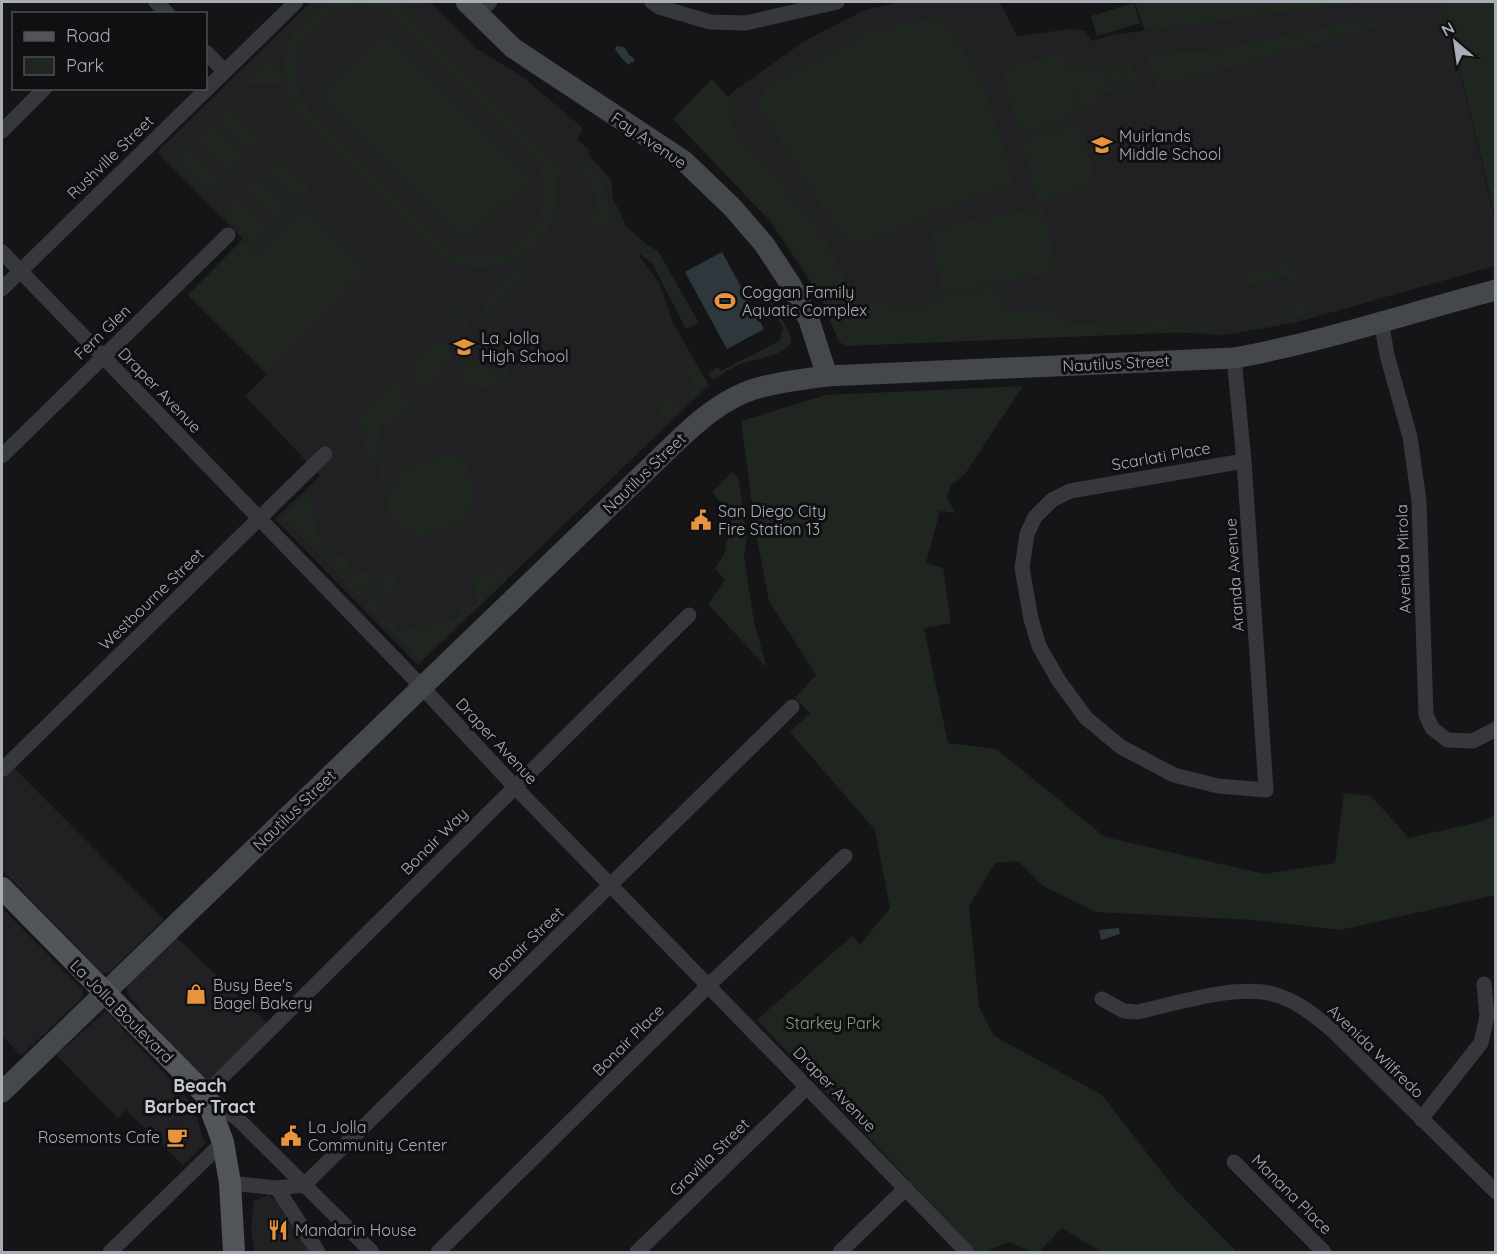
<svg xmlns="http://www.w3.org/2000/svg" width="1497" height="1254" viewBox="0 0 1497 1254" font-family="Quicksand,sans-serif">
<rect width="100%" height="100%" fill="#151517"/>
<path fill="#212124" d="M 311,2 L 430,2 L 476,48 L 524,78 L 583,128 L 577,140 L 589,149 L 588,154 L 612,181 L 612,196 L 627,227 L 647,245 L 639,256 L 660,284 L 672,321 L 709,385 L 418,665 L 275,519 L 320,476 L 245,396 L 267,374 L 188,295 L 243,239 L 157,152 Z
M 901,2 L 1000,2 L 1017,36 L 1071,29 L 1085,31 L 1092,41 L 1111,35 L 1364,2 L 1444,2 L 1495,221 L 1495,266 L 1294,323 L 1223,335 L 857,314 L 707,120 L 734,91 L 806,40 L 865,10 Z
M 14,768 L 164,919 L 109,973 L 102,973 L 2,870 L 2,780 Z
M 2,908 L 83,990 L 83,997 L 21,1056 L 2,1036 Z
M 175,936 L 268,1024 L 208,1083 L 141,1011 L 128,995 L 126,984 Z
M 106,1011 L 192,1103 L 205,1144 L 183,1165 L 126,1110 L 118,1118 L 56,1055 Z
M 268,1195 L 281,1203 L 313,1252 L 254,1252 L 251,1225 L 254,1201 Z"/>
<path fill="#1f261f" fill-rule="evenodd" d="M 328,2 L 398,2 L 564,172 L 556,180 C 566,250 494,290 436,255 L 296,113 C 272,70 283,25 328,2 ZM 360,6 L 380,10 L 398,19 L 534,157 C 568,220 506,281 443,245 L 315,116 C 274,73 303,11 360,6 Z
M 1135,2 L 1364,2 L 1145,31 Z
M 1444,2 L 1495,2 L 1495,216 Z
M 1134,3 L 1140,23 L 1097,36 L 1091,16 Z
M 936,18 L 954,34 L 984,85 L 1014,182 L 862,244 L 840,236 L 757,104 L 765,88 L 873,29 Z
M 1370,18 L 1376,19 L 1377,27 L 1157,88 L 1147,56 L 1155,53 L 1211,51 Z
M 387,32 L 531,179 L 464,243 L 320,97 Z
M 1062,52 L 1067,70 L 1089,63 L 1092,71 L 1107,67 L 1113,91 L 1099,95 L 1101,101 L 1079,108 L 1070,79 L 1080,116 L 1019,133 L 1002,69 Z
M 275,58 L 281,71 L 283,84 L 240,85 L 240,84 Z
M 1131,60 L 1138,84 L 1127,87 L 1121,63 Z
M 1119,64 L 1126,88 L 1115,91 L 1108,67 Z
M 712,79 L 735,105 L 733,127 L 767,164 L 826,240 L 856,302 L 924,307 L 931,299 L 996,287 L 1004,309 L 1022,311 L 1057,308 L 1072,324 L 1162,320 L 1217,323 L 1215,331 L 847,346 L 839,342 L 819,294 L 770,221 L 673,119 Z
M 230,107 L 261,139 L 246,153 L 215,122 Z
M 1080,123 L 1097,186 L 1038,202 L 1021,139 Z
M 211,126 L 242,157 L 227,172 L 196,141 Z
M 190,147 L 221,179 L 206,194 L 175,162 Z
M 279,157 L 310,188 L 295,203 L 264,172 Z
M 586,161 L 604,180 L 602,182 L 606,188 L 606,199 L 620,223 L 584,225 L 598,211 L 593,189 L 576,171 Z
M 259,176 L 290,207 L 275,222 L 244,190 Z
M 238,197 L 269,228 L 254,243 L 223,212 Z
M 1044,207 L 1056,272 L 943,294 L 930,228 Z
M 304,209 L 366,271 L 266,372 L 188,295 L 243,239 L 259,254 Z
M 645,244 L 658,251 L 699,323 L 686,329 L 652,263 L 639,253 Z
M 1293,260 L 1300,286 L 1291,289 L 1287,276 L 1241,288 L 1240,282 L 1248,280 L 1246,273 Z
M 524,263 L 531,272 L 500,301 L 499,306 L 491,312 L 488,319 L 481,319 C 480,299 510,277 524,263 Z
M 763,285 L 791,336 L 791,343 C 779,358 760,357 743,363 C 732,367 722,374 713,380 L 708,373 L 718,367 L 721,371 L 779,341 L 783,328 L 760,287 Z
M 1302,293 L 1307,315 L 1251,329 L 1249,322 L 1296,309 L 1293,296 Z
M 447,304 L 469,322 L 467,328 L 474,332 L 469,335 L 443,308 Z
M 494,315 L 495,321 L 488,338 L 494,358 L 492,361 L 480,347 L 477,336 L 482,335 L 491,323 Z
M 499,319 L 513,387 L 493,364 L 498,357 L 490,336 Z
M 442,342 L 447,345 L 451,363 L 439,367 L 441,377 L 433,380 L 435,385 L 419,391 L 415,376 L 407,368 L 432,344 Z
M 692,358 L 707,384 L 693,395 L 689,391 L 691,381 L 684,363 Z
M 480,360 L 502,385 L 466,392 C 464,376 457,359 480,360 Z
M 395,380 L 404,388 L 411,412 L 391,418 L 393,424 L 381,425 L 377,453 L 389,457 L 373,461 L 367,458 L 358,417 Z
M 1023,386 L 965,474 L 951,485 L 947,499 L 956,513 L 940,511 L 926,563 L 943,568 L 951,623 L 924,628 L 948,743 L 996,749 L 1105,837 L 1264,874 L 1335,863 L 1344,793 L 1371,796 L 1409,838 L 1483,821 L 1495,815 L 1495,895 L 1340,930 L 1255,920 L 1096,912 L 1043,886 L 1018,861 L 995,863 L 969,906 L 979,1007 L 994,1036 L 1102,1095 L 1174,1188 L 1237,1252 L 1101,1252 L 1062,1228 L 1039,1252 L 1032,1252 L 1009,1242 L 984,1252 L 977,1252 L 757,1020 L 852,936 L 860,945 L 890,908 L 875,830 L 790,732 L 810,713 L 795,698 L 816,675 L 769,601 L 756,534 L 741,421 L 826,395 Z
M 677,397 L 680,408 L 662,425 L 657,401 Z
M 456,455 C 466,460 469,466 471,476 C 474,489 475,500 468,512 C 456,533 417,545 399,527 C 380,508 387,477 411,465 C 424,459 442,455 456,455 Z
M 397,461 L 385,474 L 384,479 L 380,480 L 378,465 Z
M 732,472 L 738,477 L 740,488 L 747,538 L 744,557 L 754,622 L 767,668 L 708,604 L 725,580 L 715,569 L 725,552 L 732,516 L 712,492 Z
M 309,493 L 323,555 L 334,552 L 336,557 L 346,554 L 351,575 L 380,568 L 375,580 L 363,594 L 357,594 L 283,518 Z
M 393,565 L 397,590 L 375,595 L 378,617 L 366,605 L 381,585 L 388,566 Z
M 504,565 L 507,580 L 420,660 L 379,621 L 394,618 L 397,631 L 461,618 L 460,607 L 477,603 L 472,575 Z"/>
<path fill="#2e383c" d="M 617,46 L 624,47 L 630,56 L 634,58 L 634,62 L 631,62 L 629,65 C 626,63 616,53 615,48 Z
M 722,252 L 764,329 L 727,349 L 685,272 Z
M 1119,928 L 1120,934 L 1101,940 L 1099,930 Z"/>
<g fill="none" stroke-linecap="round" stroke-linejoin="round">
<path stroke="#36383b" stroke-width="15" d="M 156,2 L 168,14
M 652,2 L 659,7 L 710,22 L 746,23 L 837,2
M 477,13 L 490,2
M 206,52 L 224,71
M 2,131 L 45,88
M 2,252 L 422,687 L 515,787 L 967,1252
M 2,289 L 296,2
M 1381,321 L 1387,355 L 1410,437 L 1419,501 L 1426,715 L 1432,728 L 1447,740 L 1473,741 L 1496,729
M 1234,358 L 1244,461 L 1266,790 L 1218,786 L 1174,775 L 1121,747 L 1086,718 L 1059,681 L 1039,646 L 1031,619 L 1022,568 L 1027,534 L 1035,517 L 1052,500 L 1070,491 L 1244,461
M 2,456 L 228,235
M 2,770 L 325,454
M 1102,999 L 1124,1011 L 1137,1012 C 1175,1004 1235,984 1273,994 C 1296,1000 1314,1015 1332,1030 L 1496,1192
M 1421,1119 L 1481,1043 L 1487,1016 L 1484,984
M 1234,1162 L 1324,1252
M 230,1183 L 277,1188 L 318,1252
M 277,1188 L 304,1185 L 792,707
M 110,1252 L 223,1142
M 372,1252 L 239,1120 L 205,1094 L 689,615
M 438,1252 L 709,985 L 845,856
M 637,1252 L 807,1087
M 840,1252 L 906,1188"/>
<path stroke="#44474b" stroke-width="21" d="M 466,2 L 513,48 L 684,161 L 732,207 L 764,244 L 791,285 L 809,320 L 827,376
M 2,1092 L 674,444 C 697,422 723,399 754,389 C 778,382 803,379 827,376 L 1234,358 C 1323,342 1409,313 1496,290"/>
<path stroke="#52555a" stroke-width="22" d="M 2,888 L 205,1094 L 223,1142 L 230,1183 L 234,1252"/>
</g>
<defs>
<g id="school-bare" transform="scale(1.62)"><path d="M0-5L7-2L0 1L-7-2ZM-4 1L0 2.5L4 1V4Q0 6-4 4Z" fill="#e6943e" stroke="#101012" stroke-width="2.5" paint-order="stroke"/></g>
<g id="stadium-bare" transform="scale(1.62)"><path d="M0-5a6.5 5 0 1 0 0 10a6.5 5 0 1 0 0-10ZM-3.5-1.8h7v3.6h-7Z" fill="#e6943e" stroke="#101012" stroke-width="2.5" paint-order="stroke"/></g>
<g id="civic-bare" transform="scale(1.62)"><path d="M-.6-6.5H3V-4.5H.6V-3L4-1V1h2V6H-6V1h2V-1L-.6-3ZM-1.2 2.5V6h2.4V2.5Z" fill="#e6943e" stroke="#101012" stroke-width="2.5" paint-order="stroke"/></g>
<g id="shop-bare" transform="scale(1.62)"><path d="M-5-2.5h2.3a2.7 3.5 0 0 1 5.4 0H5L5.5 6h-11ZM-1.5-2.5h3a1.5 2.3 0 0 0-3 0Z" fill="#e6943e" stroke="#101012" stroke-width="2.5" paint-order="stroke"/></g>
<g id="cafe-bare" transform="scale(1.62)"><path d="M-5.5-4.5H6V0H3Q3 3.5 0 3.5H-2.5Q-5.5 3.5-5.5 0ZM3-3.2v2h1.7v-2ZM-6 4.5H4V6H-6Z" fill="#e6943e" stroke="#101012" stroke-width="2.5" paint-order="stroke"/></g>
<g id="restaurant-bare" transform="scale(1.62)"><path d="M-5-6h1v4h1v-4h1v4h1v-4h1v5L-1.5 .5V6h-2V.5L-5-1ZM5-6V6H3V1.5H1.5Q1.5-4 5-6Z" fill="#e6943e" stroke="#101012" stroke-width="2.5" paint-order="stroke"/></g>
</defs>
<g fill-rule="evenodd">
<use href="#school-bare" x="1102" y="145"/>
<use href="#stadium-bare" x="725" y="301"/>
<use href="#school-bare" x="464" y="347"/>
<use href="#civic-bare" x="701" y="520"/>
<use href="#shop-bare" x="196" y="994"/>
<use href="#civic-bare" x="291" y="1136"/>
<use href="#cafe-bare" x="177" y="1137"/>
<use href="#restaurant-bare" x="278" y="1230"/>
</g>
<g text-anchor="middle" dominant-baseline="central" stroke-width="6" stroke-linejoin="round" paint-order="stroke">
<g font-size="16" fill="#a8aeb6" stroke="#101012" text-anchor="start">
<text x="1119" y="136">Muirlands<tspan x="1119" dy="18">Middle School</tspan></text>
<text x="742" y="292">Coggan Family<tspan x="742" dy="18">Aquatic Complex</tspan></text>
<text x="481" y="338">La Jolla<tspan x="481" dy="18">High School</tspan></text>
<text x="718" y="511">San Diego City<tspan x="718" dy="18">Fire Station 13</tspan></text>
<text x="213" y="985">Busy Bee's<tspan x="213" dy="18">Bagel Bakery</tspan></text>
<text x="308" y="1127">La Jolla<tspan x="308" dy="18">Community Center</tspan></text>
<text x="160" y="1137" text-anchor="end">Rosemonts Cafe</text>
<text x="295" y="1230">Mandarin House</text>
</g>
<g font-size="16" fill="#a8aeb6" stroke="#101012">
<text transform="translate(649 140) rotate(34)">Fay Avenue</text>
<text transform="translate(110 157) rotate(-44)">Rushville Street</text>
<text transform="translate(102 332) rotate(-44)">Fern Glen</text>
<text transform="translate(1116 363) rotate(-3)">Nautilus Street</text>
<text transform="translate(160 390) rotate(46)">Draper Avenue</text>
<text transform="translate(1161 456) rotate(-10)">Scarlati Place</text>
<text transform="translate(644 473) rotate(-44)">Nautilus Street</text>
<text transform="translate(1403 559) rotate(-92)">Avenida Mirola</text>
<text transform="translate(1234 575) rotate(-94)">Aranda Avenue</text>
<text transform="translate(151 599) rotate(-44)">Westbourne Street</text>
<text transform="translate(497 741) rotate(47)">Draper Avenue</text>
<text transform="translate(294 810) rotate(-44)">Nautilus Street</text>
<text transform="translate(434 841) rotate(-45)">Bonair Way</text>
<text transform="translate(526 943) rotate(-44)">Bonair Street</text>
<text transform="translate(122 1011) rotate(45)">La Jolla Boulevard</text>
<text transform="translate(628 1040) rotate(-45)">Bonair Place</text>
<text transform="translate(1376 1051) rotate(44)">Avenida Wilfredo</text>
<text transform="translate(835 1089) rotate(46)">Draper Avenue</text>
<text transform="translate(709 1157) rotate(-44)">Gravilla Street</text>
<text transform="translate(1292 1194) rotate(45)">Manana Place</text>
</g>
<g font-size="16" fill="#83a080" stroke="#101012">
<text x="833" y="1023">Starkey Park</text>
</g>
<g font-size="18" font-weight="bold" fill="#c8ccd2" stroke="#101012">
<text x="200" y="1085">Beach<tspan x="200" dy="21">Barber Tract</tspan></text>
</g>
</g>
<rect width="1497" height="1254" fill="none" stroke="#a8aeb6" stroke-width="6"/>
<rect x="12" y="12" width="195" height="78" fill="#101012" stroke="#4d4f54" stroke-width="1.5"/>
<rect x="24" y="32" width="30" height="9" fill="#52555a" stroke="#4d4f54" stroke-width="1.5"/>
<text x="66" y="42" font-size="18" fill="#a8aeb6">Road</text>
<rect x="24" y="57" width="30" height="18" fill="#1f261f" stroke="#4d4f54" stroke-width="1.5"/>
<text x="66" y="72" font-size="18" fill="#a8aeb6">Park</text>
<g transform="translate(1455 42) rotate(331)" stroke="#101012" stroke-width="4.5" paint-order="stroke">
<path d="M0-4.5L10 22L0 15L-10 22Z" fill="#a8aeb6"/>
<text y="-9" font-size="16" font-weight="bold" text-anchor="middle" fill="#a8aeb6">N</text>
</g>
</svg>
